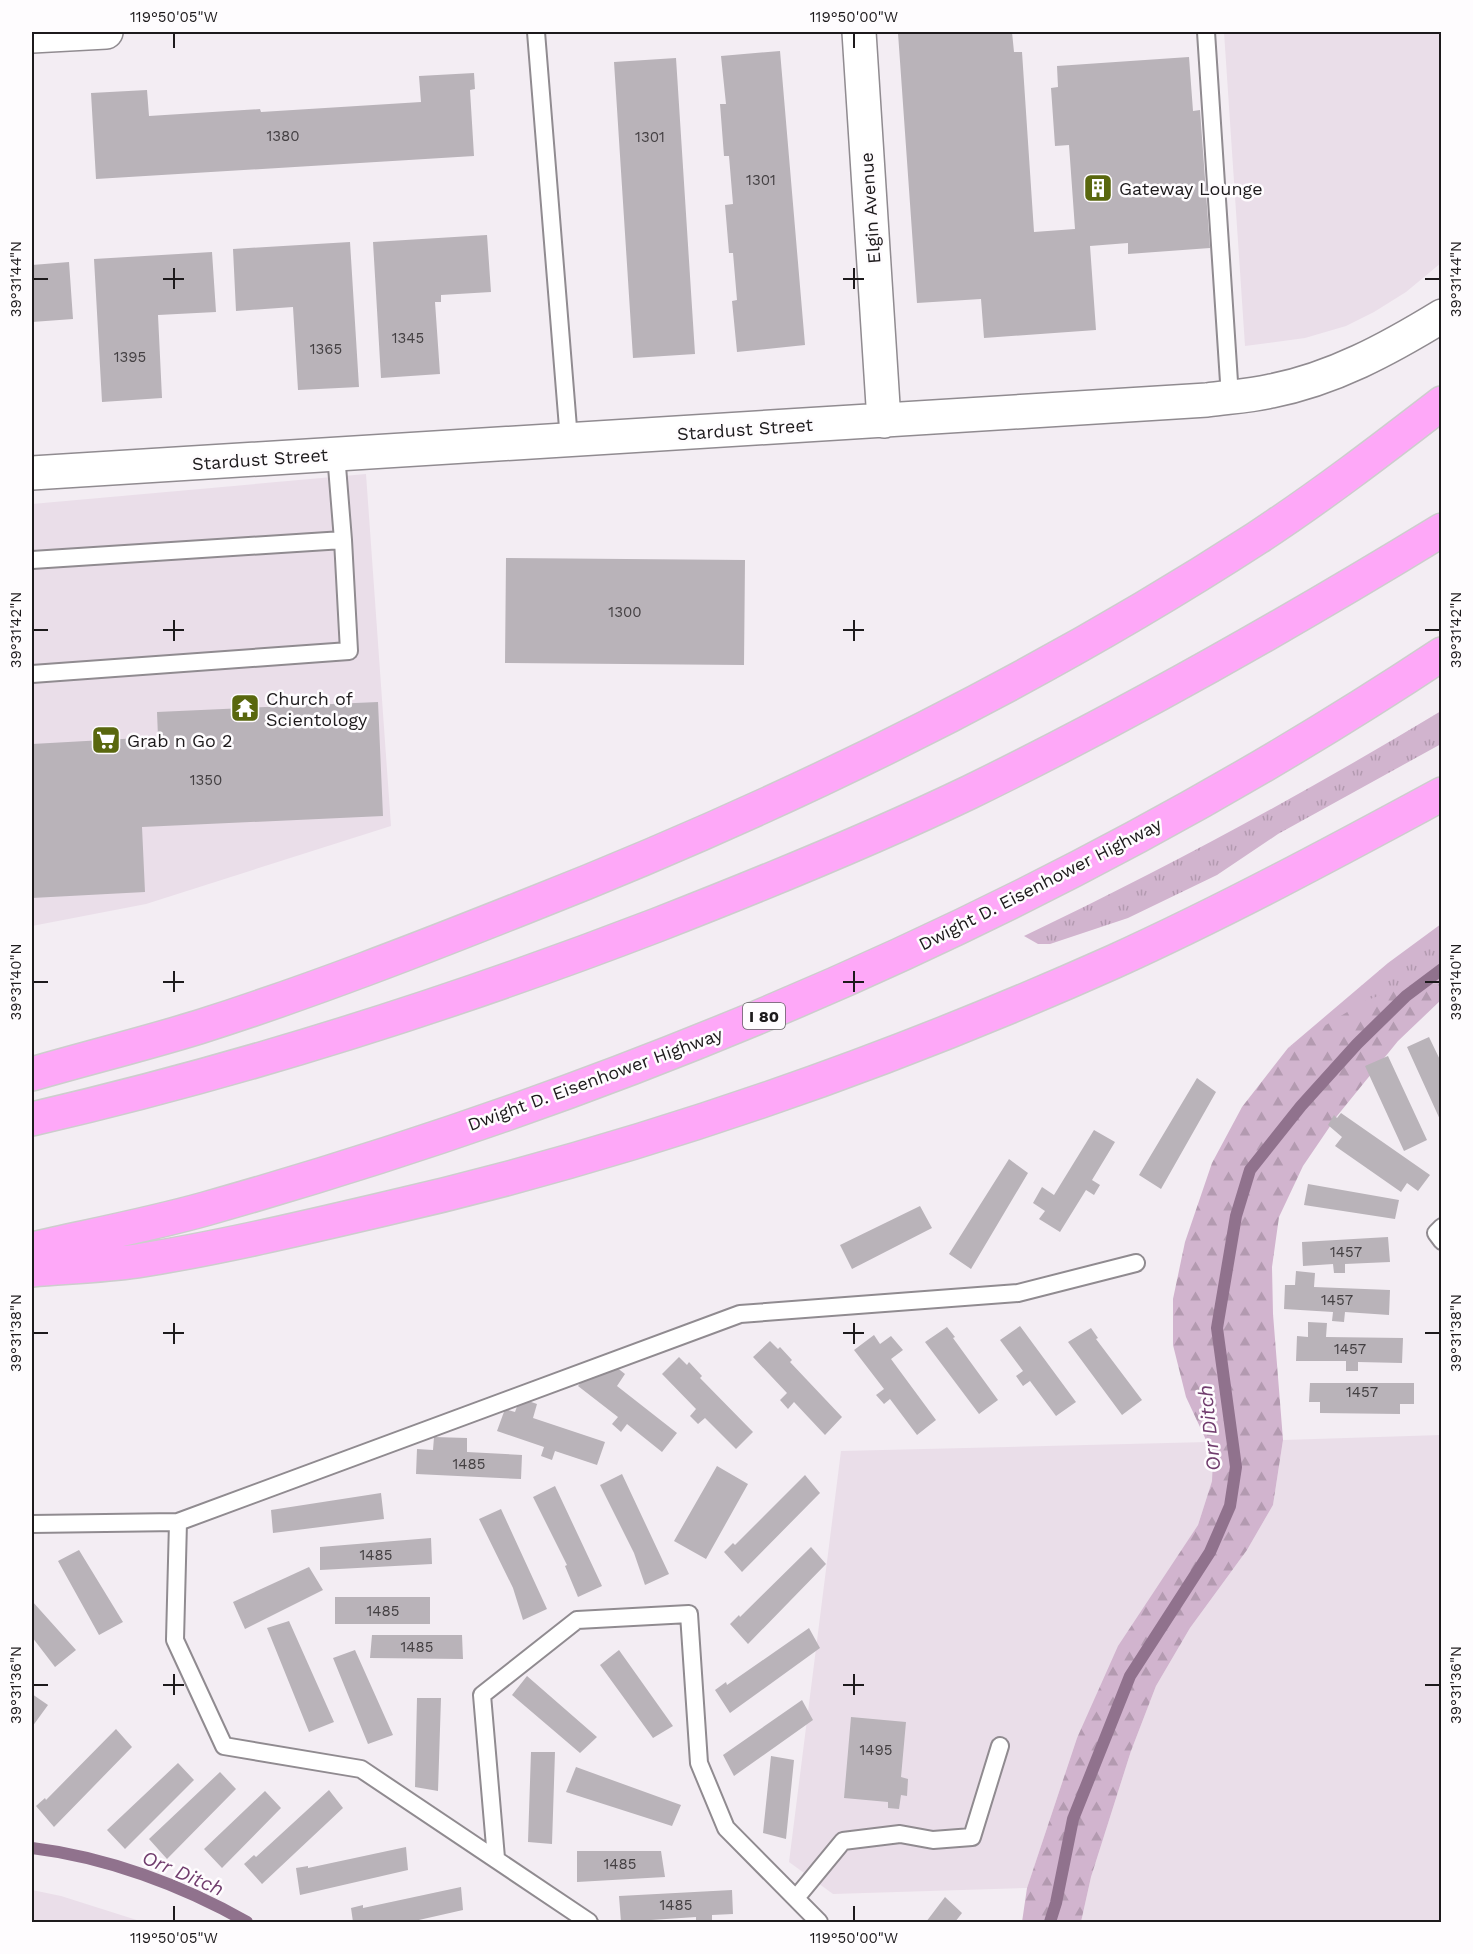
<svg xmlns="http://www.w3.org/2000/svg" width="1473" height="1954" viewBox="0 0 1473 1954" font-family="'Work Sans',sans-serif">
<defs>
<pattern id="grass-tufts" width="24" height="20" patternUnits="userSpaceOnUse" patternTransform="scale(1.5)"><rect width="24" height="20" fill="#d1b4ce"/><path d="M3 7l-1-3M5 7V3M7 7l1-3M15 17l-1-3M17 17v-4M19 17l1-3" fill="none" stroke="#b39ab0"/></pattern>
<pattern id="forest-firs" width="22" height="20" patternUnits="userSpaceOnUse" patternTransform="scale(1.5)"><rect width="22" height="20" fill="#d1b4ce"/><path d="M5 1l3.5 6h-7zM16 11l3.5 6h-7z" fill="#b39ab0"/></pattern>
</defs>
<rect width="100%" height="100%" fill="#f3edf3"/>
<path fill="#eadee9" d="M 1224,32 L 1441,32 L 1441,263 L 1406,292 L 1374,312 L 1346,326 L 1305,338 L 1245,346 Z
M 366,474 L 391,826 L 146,904 L 32,926 L 32,504 Z
M 1441,1435 L 1441,1922 L 1081,1922 L 1091,1877 L 1131,1751 L 1156,1686 L 1190,1628 L 1247,1550 L 1273,1505 L 1283,1440 Z
M 1208,1442 L 1213,1455 L 1212,1481 L 1198,1525 L 1166,1576 L 1077,1738 L 1027,1888 L 833,1894 L 789,1862 L 841,1451 Z
M 32,1890 L 61,1896 L 143,1922 L 32,1922 Z"/>
<path fill="url(#grass-tufts)" d="M 1441,711 L 1441,744 L 1278,834 L 1217,875 L 1128,918 L 1050,944 L 1038,944 L 1024,936 C 1167,868 1305,793 1441,711 Z
M 1441,924 L 1441,983 L 1414,984 L 1288,1048 L 1388,963 Z"/>
<path fill="url(#forest-firs)" d="M 1441,983 L 1441,1000 L 1398,1041 L 1337,1116 L 1303,1166 L 1279,1217 L 1272,1267 L 1273,1314 L 1283,1440 L 1273,1505 L 1247,1550 L 1190,1628 L 1156,1686 L 1131,1751 L 1091,1877 L 1081,1922 L 1022,1922 L 1027,1888 L 1077,1738 L 1118,1646 L 1198,1525 L 1212,1481 L 1213,1455 L 1186,1397 L 1173,1345 L 1173,1299 L 1185,1242 L 1212,1163 L 1242,1107 L 1288,1048 L 1367,1000 L 1414,984 Z"/>
<g fill="none" stroke-linecap="round" stroke-linejoin="round">
<path stroke="#90728d" stroke-width="12" d="M 32,1848 C 106,1857 182,1885 247,1922
M 1050,1922 L 1056,1903 L 1073,1819 L 1130,1676 L 1210,1552 L 1230,1506 L 1236,1467 L 1217,1328 L 1236,1216 L 1250,1170 L 1301,1106 L 1357,1044 L 1406,996 L 1442,969"/>
</g>
<path fill="#b9b3b9" d="M 923,32 L 1012,32 L 1014,52 L 1022,52 L 1034,232 L 1075,229 L 1069,145 L 1055,146 L 1051,88 L 1058,87 L 1057,66 L 1189,57 L 1193,111 L 1200,110 L 1210,248 L 1128,254 L 1128,243 L 1090,246 L 1096,330 L 984,338 L 981,299 L 917,303 L 898,33 Z
M 780,51 L 805,345 L 737,352 L 732,301 L 737,300 L 733,253 L 729,253 L 725,205 L 733,204 L 729,156 L 724,156 L 720,104 L 726,104 L 721,56 Z
M 676,58 L 695,354 L 633,358 L 614,62 Z
M 474,73 L 475,89 L 470,90 L 474,156 L 96,179 L 91,93 L 147,90 L 149,116 L 260,109 L 261,112 L 421,102 L 419,76 Z
M 487,235 L 491,292 L 441,295 L 441,302 L 435,302 L 440,374 L 381,378 L 373,242 Z
M 350,242 L 359,387 L 298,390 L 293,307 L 236,311 L 233,249 Z
M 212,252 L 216,312 L 158,315 L 162,398 L 102,402 L 94,259 Z
M 69,262 L 73,319 L 32,322 L 32,265 Z
M 506,558 L 745,560 L 744,665 L 505,663 Z
M 378,702 L 383,816 L 142,827 L 145,892 L 32,898 L 32,744 L 158,737 L 157,712 Z
M 1429,1037 L 1442,1064 L 1442,1124 L 1407,1047 Z
M 1388,1056 L 1427,1140 L 1404,1151 L 1365,1066 Z
M 1197,1078 L 1216,1092 L 1161,1189 L 1139,1175 Z
M 1341,1113 L 1430,1175 L 1418,1191 L 1407,1183 L 1401,1192 L 1335,1146 L 1342,1137 L 1328,1125 L 1334,1115 L 1337,1118 Z
M 1094,1130 L 1115,1142 L 1092,1180 L 1100,1185 L 1094,1195 L 1086,1190 L 1060,1232 L 1039,1219 L 1045,1211 L 1033,1203 L 1042,1187 L 1054,1195 Z
M 1009,1159 L 1028,1173 L 971,1269 L 949,1254 Z
M 1308,1184 L 1399,1200 L 1395,1219 L 1304,1205 Z
M 920,1206 L 932,1228 L 852,1269 L 840,1245 Z
M 1388,1237 L 1390,1262 L 1345,1264 L 1345,1273 L 1334,1273 L 1333,1264 L 1303,1266 L 1302,1242 Z
M 1296,1271 L 1315,1273 L 1314,1287 L 1390,1290 L 1389,1315 L 1345,1312 L 1344,1322 L 1332,1321 L 1333,1312 L 1284,1309 L 1285,1285 L 1295,1285 Z
M 1308,1322 L 1327,1323 L 1326,1337 L 1403,1338 L 1402,1363 L 1358,1362 L 1358,1371 L 1346,1371 L 1346,1361 L 1296,1361 L 1297,1336 L 1308,1337 Z
M 1020,1326 L 1076,1402 L 1056,1416 L 1030,1381 L 1023,1386 L 1016,1376 L 1023,1371 L 1000,1340 Z
M 947,1327 L 955,1337 L 953,1338 L 998,1400 L 979,1414 L 925,1342 Z
M 1091,1328 L 1098,1338 L 1096,1339 L 1142,1400 L 1122,1415 L 1068,1342 Z
M 874,1335 L 880,1344 L 891,1336 L 903,1350 L 891,1359 L 936,1420 L 917,1435 L 890,1399 L 884,1404 L 876,1395 L 884,1389 L 854,1350 Z
M 770,1341 L 778,1349 L 780,1347 L 792,1360 L 790,1362 L 842,1417 L 825,1435 L 794,1402 L 788,1409 L 780,1400 L 787,1393 L 753,1357 Z
M 679,1357 L 687,1365 L 689,1362 L 702,1376 L 700,1378 L 753,1432 L 736,1449 L 705,1418 L 698,1424 L 690,1416 L 696,1409 L 662,1374 Z
M 611,1363 L 625,1374 L 617,1386 L 677,1433 L 662,1452 L 627,1424 L 621,1432 L 612,1424 L 618,1417 L 578,1386 L 594,1367 L 602,1374 Z
M 1310,1383 L 1414,1383 L 1414,1404 L 1400,1404 L 1400,1414 L 1320,1413 L 1320,1402 L 1309,1402 Z
M 520,1398 L 537,1404 L 533,1418 L 605,1442 L 597,1465 L 555,1451 L 552,1460 L 541,1456 L 544,1447 L 497,1431 L 505,1409 L 515,1412 Z
M 434,1437 L 467,1438 L 467,1452 L 522,1455 L 521,1479 L 416,1474 L 417,1449 L 433,1450 Z
M 717,1466 L 748,1484 L 706,1559 L 674,1541 Z
M 622,1474 L 669,1574 L 645,1585 L 634,1553 L 600,1485 Z
M 805,1475 L 820,1493 L 742,1572 L 724,1552 L 733,1543 L 735,1545 Z
M 555,1486 L 602,1586 L 578,1597 L 565,1566 L 567,1565 L 533,1497 Z
M 381,1493 L 384,1519 L 273,1533 L 271,1510 Z
M 501,1509 L 547,1609 L 523,1620 L 513,1588 L 479,1519 Z
M 431,1538 L 432,1564 L 320,1570 L 320,1547 Z
M 811,1547 L 826,1564 L 748,1644 L 730,1624 L 739,1615 L 740,1617 Z
M 79,1550 L 123,1622 L 99,1635 L 58,1561 Z
M 309,1567 L 323,1590 L 245,1629 L 233,1602 Z
M 335,1597 L 430,1597 L 430,1624 L 335,1624 Z
M 32,1601 L 76,1650 L 55,1667 L 32,1637 Z
M 289,1621 L 334,1722 L 309,1732 L 267,1628 Z
M 809,1628 L 820,1648 L 730,1713 L 715,1690 L 726,1682 L 727,1685 Z
M 372,1635 L 462,1635 L 463,1659 L 370,1658 Z
M 355,1650 L 393,1735 L 368,1744 L 333,1658 Z
M 619,1650 L 673,1726 L 653,1738 L 600,1665 Z
M 527,1676 L 597,1737 L 580,1753 L 512,1695 Z
M 32,1694 L 48,1705 L 32,1727 Z
M 417,1698 L 441,1698 L 438,1791 L 415,1787 Z
M 802,1700 L 813,1720 L 734,1776 L 723,1755 Z
M 851,1717 L 906,1722 L 901,1777 L 908,1779 L 907,1796 L 901,1795 L 899,1809 L 888,1808 L 888,1802 L 844,1798 Z
M 116,1729 L 132,1747 L 54,1827 L 36,1806 L 45,1798 L 46,1800 Z
M 531,1752 L 555,1752 L 552,1844 L 528,1842 Z
M 771,1756 L 794,1760 L 786,1839 L 763,1833 Z
M 178,1763 L 194,1780 L 125,1849 L 107,1830 Z
M 576,1767 L 681,1805 L 672,1826 L 566,1792 Z
M 220,1772 L 236,1789 L 167,1859 L 149,1839 Z
M 329,1790 L 343,1808 L 262,1884 L 244,1864 L 254,1855 L 256,1857 Z
M 265,1791 L 281,1808 L 222,1868 L 204,1849 Z
M 406,1847 L 408,1870 L 300,1895 L 296,1868 L 308,1866 L 308,1868 Z
M 577,1851 L 661,1851 L 665,1877 L 577,1882 Z
M 461,1887 L 463,1910 L 410,1922 L 353,1922 L 351,1908 L 363,1905 L 363,1908 Z
M 732,1890 L 733,1914 L 712,1915 L 712,1922 L 696,1922 L 696,1917 L 621,1922 L 619,1896 Z
M 945,1897 L 962,1913 L 955,1922 L 926,1922 Z"/>
<g fill="none" stroke-linecap="round" stroke-linejoin="round">
<g stroke="#908b90" stroke-width="20">
<path id="service" d="M 536,32 L 569,440
M 1206,32 L 1230,397
M 32,560 L 343,540 L 336,454
M 32,674 L 349,651 L 343,540
M 1442,1227 L 1436,1233 L 1442,1241
M 178,1522 L 175,1640 L 224,1746 L 361,1769 L 589,1922
M 32,1524 L 178,1522 L 740,1314 L 1018,1293 L 1136,1263
M 496,1858 L 482,1695 L 577,1620 L 689,1614 L 699,1763 L 726,1828 L 819,1922
M 796,1898 L 843,1841 L 900,1834 L 933,1840 L 972,1837 L 1000,1746"/>
</g>
<g stroke="#908b90" stroke-width="36">
<path id="minor" d="M 859,32 L 884,421
M 32,36 L 106,32
M 32,473 L 1207,400 C 1228,397 1250,396 1271,391 C 1333,379 1388,349 1442,316"/>
</g>
<g stroke="#cdcdcd" stroke-width="36">
<path id="motorway" d="M 32,1074 C 87,1058 144,1044 199,1027 C 309,992 417,950 525,907 C 779,807 1027,687 1257,538 C 1321,496 1381,450 1442,403
M 32,1119 C 244,1070 454,1003 657,925 C 762,884 868,841 970,792 C 1132,713 1288,624 1442,530
M 32,1249 C 89,1236 148,1225 205,1209 C 641,1086 1063,905 1442,654
M 32,1270 C 66,1267 102,1266 137,1261 C 218,1248 299,1229 380,1210 C 630,1153 878,1067 1113,962 C 1225,911 1333,853 1442,794"/>
</g>
<use href="#service" stroke="#fff" stroke-width="16"/>
<use href="#minor" stroke="#fff" stroke-width="33"/>
<use href="#motorway" stroke="#fea8f8" stroke-width="33"/>
</g>
<path fill="none" stroke="#1d1a1c" stroke-width="2" d="M 174,33 L 174,48M 854,33 L 854,48M 174,268 L 174,289M 854,268 L 854,289M 33,279 L 48,279M 163,279 L 184,279M 843,279 L 864,279M 1425,279 L 1440,279M 174,620 L 174,641M 854,620 L 854,641M 33,630 L 48,630M 163,630 L 184,630M 843,630 L 864,630M 1425,630 L 1440,630M 174,971 L 174,992M 854,971 L 854,992M 33,982 L 48,982M 163,982 L 184,982M 843,982 L 864,982M 1425,982 L 1440,982M 174,1323 L 174,1344M 854,1323 L 854,1344M 33,1333 L 48,1333M 163,1333 L 184,1333M 843,1333 L 864,1333M 1425,1333 L 1440,1333M 174,1674 L 174,1695M 854,1674 L 854,1695M 33,1685 L 48,1685M 163,1685 L 184,1685M 843,1685 L 864,1685M 1425,1685 L 1440,1685M 174,1906 L 174,1921M 854,1906 L 854,1921"/>
<defs>
<g id="building-square" transform="scale(1.5)"><rect x="-9" y="-9" width="18" height="18" rx="4" fill="#59670e" stroke="#fefcfe"/><path d="M-4-6H4V6H1V3H-1V6H-4ZM-2.5-4.3h1.7v1.8h-1.7ZM.8-4.3h1.7v1.8H.8ZM-2.5-1h1.7V.8h-1.7ZM.8-1h1.7V.8H.8Z" fill="#fff"/></g>
<g id="temple-square" transform="scale(1.5)"><rect x="-9" y="-9" width="18" height="18" rx="4" fill="#59670e" stroke="#fefcfe"/><path d="M0-6L5-2H3V0L6.5 2.5H4V6H1.5V3h-3V6H-4V2.5H-6.5L-3 0V-2H-5Z" fill="#fff"/></g>
<g id="supermarket-square" transform="scale(1.5)"><rect x="-9" y="-9" width="18" height="18" rx="4" fill="#59670e" stroke="#fefcfe"/><path d="M-6-5.5h2.5l.6 2H6L4.5 2H-2.5L-4.4-4H-6ZM-1.5 3.2a1.3 1.3 0 1 0 .1 0ZM3 3.2a1.3 1.3 0 1 0 .1 0Z" fill="#fff"/></g>
</defs>
<g fill-rule="evenodd">
<use href="#building-square" x="1098" y="188"/>
<use href="#temple-square" x="245" y="708"/>
<use href="#supermarket-square" x="106" y="740"/>
</g>
<g text-anchor="middle" dominant-baseline="central" stroke-width="5" stroke-linejoin="round" paint-order="stroke">
<g font-size="15" fill="#444043">
<text x="283" y="136">1380</text>
<text x="650" y="137">1301</text>
<text x="761" y="180">1301</text>
<text x="408" y="338">1345</text>
<text x="326" y="349">1365</text>
<text x="130" y="357">1395</text>
<text x="625" y="612">1300</text>
<text x="206" y="780">1350</text>
<text x="1346" y="1252">1457</text>
<text x="1337" y="1300">1457</text>
<text x="1350" y="1349">1457</text>
<text x="1362" y="1392">1457</text>
<text x="469" y="1464">1485</text>
<text x="376" y="1555">1485</text>
<text x="383" y="1611">1485</text>
<text x="417" y="1647">1485</text>
<text x="876" y="1750">1495</text>
<text x="620" y="1864">1485</text>
<text x="676" y="1905">1485</text>
</g>
<rect fill="#fefcfe" stroke="#605e60" stroke-width="1.5" x="743" y="1003" width="42" height="26" rx="4.5"/>
<g font-size="16" font-weight="bold" fill="#1d1a1c">
<text x="764" y="1016">I 80</text>
</g>
<g font-size="18" fill="#1d1a1c" stroke="#fefcfe" text-anchor="start">
<text x="1119" y="188">Gateway Lounge</text>
<text x="266" y="698">Church of<tspan x="266" dy="21">Scientology</tspan></text>
<text x="127" y="740">Grab n Go 2</text>
</g>
<g font-size="18" fill="#1d1a1c" stroke="#fefcfe">
<text transform="translate(870 208) rotate(-94)">Elgin Avenue</text>
<text transform="translate(745 429) rotate(-4)">Stardust Street</text>
<text transform="translate(260 459) rotate(-4)">Stardust Street</text>
<text transform="translate(1040 884) rotate(-27)">Dwight D. Eisenhower Highway</text>
<text transform="translate(595 1079) rotate(-20)">Dwight D. Eisenhower Highway</text>
</g>
<g font-size="20" font-style="italic" fill="#713d6e" stroke="#fefcfe">
<text transform="translate(1209 1428) rotate(-96)">Orr Ditch</text>
<text transform="translate(183 1873) rotate(23)">Orr Ditch</text>
</g>
</g>
<rect width="1473" height="1954" fill="none" stroke="#fefcfe" stroke-width="66"/>
<rect x="33" y="33" width="1407" height="1888" fill="none" stroke="#1d1a1c" stroke-width="2"/>
<g font-size="15" text-anchor="middle" fill="#1d1a1c">
<text x="174" y="22">119°50'05"W</text>
<text x="854" y="22">119°50'00"W</text>
<text transform="translate(16 279) rotate(-90)" y="5">39°31'44"N</text>
<text transform="translate(1456 279) rotate(-90)" y="5">39°31'44"N</text>
<text transform="translate(16 630) rotate(-90)" y="5">39°31'42"N</text>
<text transform="translate(1456 630) rotate(-90)" y="5">39°31'42"N</text>
<text transform="translate(16 982) rotate(-90)" y="5">39°31'40"N</text>
<text transform="translate(1456 982) rotate(-90)" y="5">39°31'40"N</text>
<text transform="translate(16 1333) rotate(-90)" y="5">39°31'38"N</text>
<text transform="translate(1456 1333) rotate(-90)" y="5">39°31'38"N</text>
<text transform="translate(16 1685) rotate(-90)" y="5">39°31'36"N</text>
<text transform="translate(1456 1685) rotate(-90)" y="5">39°31'36"N</text>
<text x="174" y="1943">119°50'05"W</text>
<text x="854" y="1943">119°50'00"W</text>
</g>
</svg>
